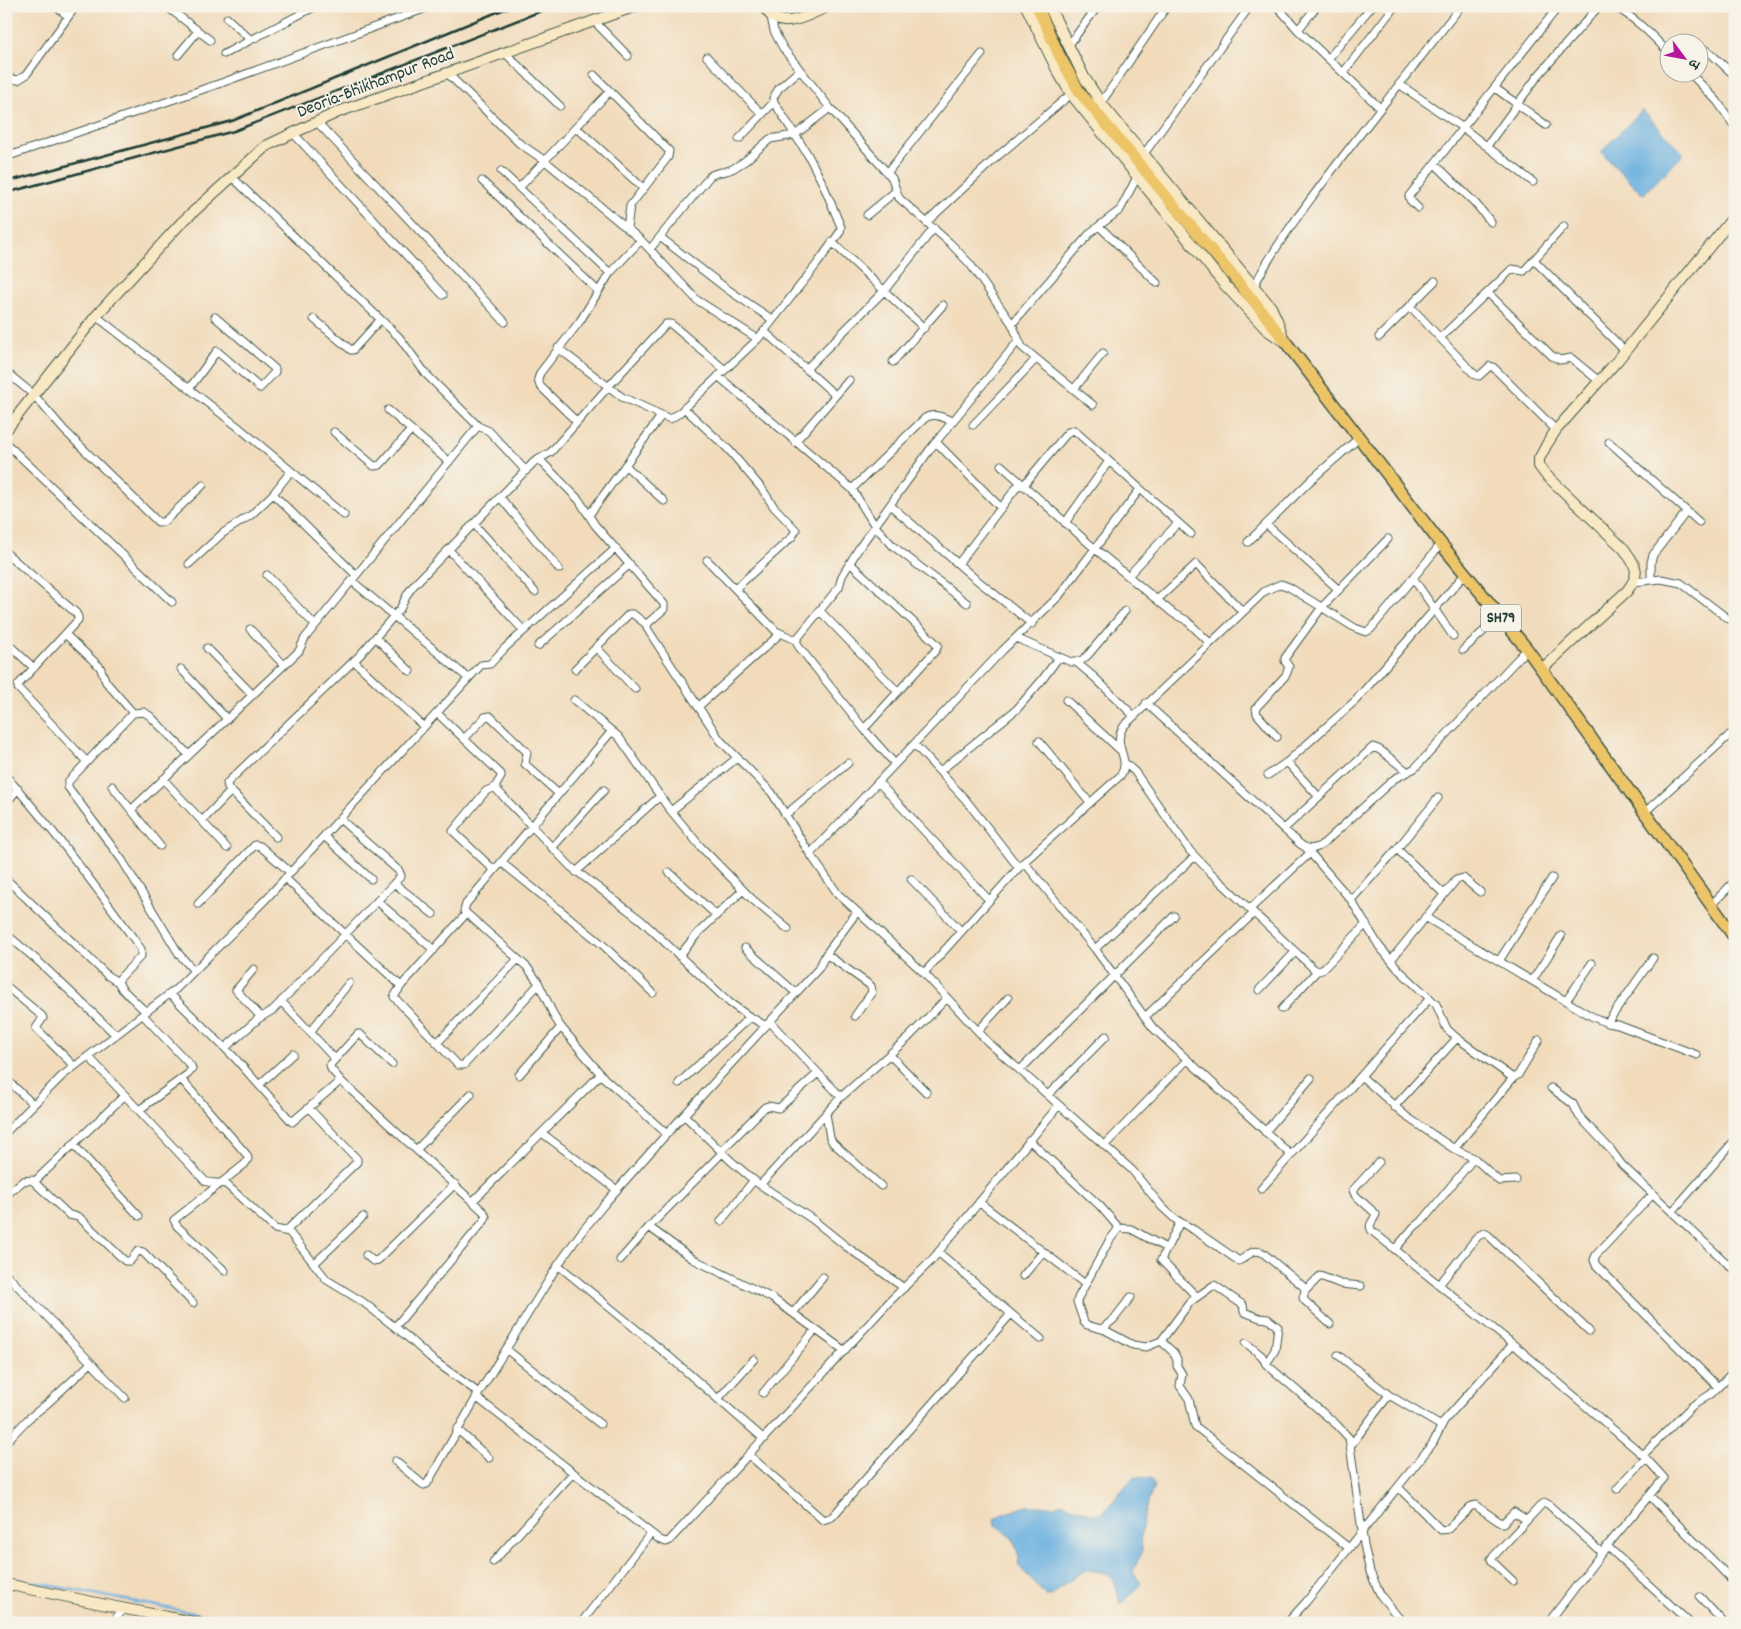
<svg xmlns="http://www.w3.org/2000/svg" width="1741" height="1629" viewBox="0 0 1741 1629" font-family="Dekko,'Playpen Sans Deva',sans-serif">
<rect width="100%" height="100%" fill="#f7f3e8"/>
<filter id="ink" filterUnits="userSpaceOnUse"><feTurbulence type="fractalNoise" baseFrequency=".02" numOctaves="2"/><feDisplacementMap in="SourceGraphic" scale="10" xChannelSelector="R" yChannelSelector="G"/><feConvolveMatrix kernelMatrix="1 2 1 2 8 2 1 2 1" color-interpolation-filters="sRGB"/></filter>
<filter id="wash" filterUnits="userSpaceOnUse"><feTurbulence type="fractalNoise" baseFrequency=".0096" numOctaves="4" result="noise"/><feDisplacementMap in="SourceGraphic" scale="20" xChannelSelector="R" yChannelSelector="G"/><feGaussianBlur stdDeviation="1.12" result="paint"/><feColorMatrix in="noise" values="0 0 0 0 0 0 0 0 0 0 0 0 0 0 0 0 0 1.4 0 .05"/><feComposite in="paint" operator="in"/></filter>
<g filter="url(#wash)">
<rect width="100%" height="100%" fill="#f1dbbb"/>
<path fill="#67afdf" stroke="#43768a" d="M 1642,110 L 1684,154 L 1644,194 L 1641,193 L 1601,152 Z
M 1133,1477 L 1151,1478 L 1154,1486 L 1145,1511 L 1141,1533 L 1142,1551 L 1133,1572 L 1141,1584 L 1140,1586 L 1120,1605 L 1117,1590 L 1113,1578 C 1084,1561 1073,1577 1052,1596 L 1046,1596 L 1018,1565 L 1019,1557 L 1013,1538 L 995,1525 L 994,1519 L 1003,1514 L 1027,1506 L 1054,1506 L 1062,1503 L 1090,1513 L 1099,1514 L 1104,1512 Z"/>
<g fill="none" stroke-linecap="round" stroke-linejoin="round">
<path stroke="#67afdf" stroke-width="2.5" d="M 6,1577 L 245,1623"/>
</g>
</g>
<g filter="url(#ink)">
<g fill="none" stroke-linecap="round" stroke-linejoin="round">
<g stroke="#3e5548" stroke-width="9">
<path id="street" d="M 55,6 L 68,16
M 166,6 L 210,40
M 1277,6 L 1298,30 L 1380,108
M 1614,6 C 1635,18 1651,34 1668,52
M 771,17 L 774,31 L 783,48 L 830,108 L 892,178 L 899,198 L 950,243 L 970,264 L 1012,324 L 1022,347 L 1093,405
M 227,18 L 251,40
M 594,21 L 628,56
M 1298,30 L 1317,6
M 1068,46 L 1098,6
M 1707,50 L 1735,76
M 505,53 L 560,106
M 224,54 L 316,6
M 178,55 L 198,31
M 707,57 L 762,114
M 1328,59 L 1372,6
M 1689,72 L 1717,101 L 1735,127
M 447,73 L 519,143 L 544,160 L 641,240 L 697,300 L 758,339
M 1343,73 L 1395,6
M 594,75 L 669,151 L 668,157 L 630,206 L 627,228
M 6,78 L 18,80 L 26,75 L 76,6
M 1399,84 L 1463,128 L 1533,182
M 1495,88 L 1546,125
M 1101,103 L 1167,6
M 317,122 L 505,322
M 576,127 L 643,188
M 293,133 L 443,295
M 739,139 L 774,102
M 1487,146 L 1537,77 L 1599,6
M 1144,154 L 1250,6
M 6,157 L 224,82 L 432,6
M 1435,164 L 1475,203 L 1491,222
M 501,171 L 610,273
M 887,173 L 982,54
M 482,181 L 598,291
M 519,188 L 610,91
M 1418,208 L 1410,200 L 1409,196 L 1559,6
M 867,215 L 896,191
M 927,222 L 999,155 L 1071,94
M 1099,226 L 1157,283
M 660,237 L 727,289 L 773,320
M 832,242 L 924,328
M 650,249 L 710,176 C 717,171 726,173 734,168 L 745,161 L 770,139 L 795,135 L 830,108
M 1534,260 L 1625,351
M 1254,286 C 1277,242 1307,204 1337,164 C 1378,111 1419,59 1461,6
M 1488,293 L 1552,356 L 1560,360 L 1571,358 L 1599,381
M 1410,306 L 1475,375 L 1479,376 L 1490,366 L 1493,367 L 1556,430
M 96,316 L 237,426 L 344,515
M 314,319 L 351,350 L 353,350 L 380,320
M 1012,324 L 1091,232 L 1120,210 L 1137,177
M 764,331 L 835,395
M 1379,337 L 1435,281
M 1440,338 L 1512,269 L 1524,271 L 1564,226
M 558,348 L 622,397 L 670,419 L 678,414 L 758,339 L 817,264 L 840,232 L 841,227 L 823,184 L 808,155 L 774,102 L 773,98 L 779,88 L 800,70
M 893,362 L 943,305
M 806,369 L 884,291 L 934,228
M 6,372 L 34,395 L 64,430 L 158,522 L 163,522 L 167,519 L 203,485
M 718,376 L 852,489 L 875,526 L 893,546 L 967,603
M 189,389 L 217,351 L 260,388 L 275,372 L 275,369 L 215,317
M 1074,389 L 1103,353
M 684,408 L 729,450 L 762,489 L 774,507 L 796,530 L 792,537 L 735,589
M 388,410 L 449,462
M 577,422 L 540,386 L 538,379 L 540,373 L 580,321 L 610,273 L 641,240
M 973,425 L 1036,359
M 478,426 L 489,431 L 526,471
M 334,432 L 374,466 L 380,465 L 411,430
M 795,442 L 849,380
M 936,442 L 1001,508
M 1609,442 L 1699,522
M 6,443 L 172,602
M 539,459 L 579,500 L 595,525 L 664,604 L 664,609 L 648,623 L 647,628 L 650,633 L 720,740 L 772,793 L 810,854 L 838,894 L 924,973 L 988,1042 L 1132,1170 L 1162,1207 L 1175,1219 L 1194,1230 L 1239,1261 C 1248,1257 1252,1247 1263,1253 L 1304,1287 L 1305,1291 L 1303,1298 L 1305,1301 L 1330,1324
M 625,465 L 664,501
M 1001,465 L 1094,548 L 1174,614 L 1186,620 L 1210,643
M 1023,486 L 1068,432 L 1074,430 L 1191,534
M 852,489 L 925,418 C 934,412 943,418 953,421
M 273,494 L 356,575
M 500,497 L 559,569
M 890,505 L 972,576 L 1032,624
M 589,515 L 661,416
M 1065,523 L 1109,461
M 474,524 L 535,592
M 1266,524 L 1339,590
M 1248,542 L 1311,480 L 1359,438
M 449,550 L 524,631
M 6,553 L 76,613 L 78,617 L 78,620 L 18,685 L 18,688 L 87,762
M 707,560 L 776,631 L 796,640
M 850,563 L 938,645 L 936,650 L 864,729
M 189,564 L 223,533 L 251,515 L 273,494 L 291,471
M 958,564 L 1020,483
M 267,575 L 315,625
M 1128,576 L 1178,523
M 1413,578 L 1453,636
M 1651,580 L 1651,562 L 1653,555 L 1687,511
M 352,581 L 468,678
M 1634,582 L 1661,579 L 1681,583 L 1735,624
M 1157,600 L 1196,564 L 1243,612
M 819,610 L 898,692
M 250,629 L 284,665
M 65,634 L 100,667 L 106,682 L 133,713 L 68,782 L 68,787 L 122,860 L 179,954 L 194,971
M 376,638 L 410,671
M 1016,638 L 1071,662 L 1076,662 L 1082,660 L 1088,655 L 1125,611
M 6,642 L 34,668
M 538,646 L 630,564
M 596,647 L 635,689
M 207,648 L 253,695
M 1463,650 L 1500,616
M 354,661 L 424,727
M 1076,662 L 1094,677 L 1134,716
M 181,669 L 227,719
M 575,669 L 629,614 L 633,614 L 647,625
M 574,700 L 619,737 L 667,806 L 700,846 L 752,899 L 788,929
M 1066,700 L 1121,751
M 1146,703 L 1300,844 C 1308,850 1314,850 1323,844 L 1394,779 L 1415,768 L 1527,649
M 698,707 L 780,634
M 133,713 L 144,712 L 150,716 L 189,755
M 437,713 L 501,774 L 501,777 L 495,787 L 497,790 L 571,867 L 641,920 L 730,1003 L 747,1015 L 766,1026
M 612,731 L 466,904 L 464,911 L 527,967 L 538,982 L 555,1018 L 561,1027 L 604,1078 L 667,1134
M 1277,737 L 1257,714 L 1256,708 L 1286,675 L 1289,667 L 1285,661 L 1285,658 L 1322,607 L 1388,539
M 464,739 L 485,717 L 490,716 L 527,752 L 525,764 L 559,794
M 1039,741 L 1090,803
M 914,744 L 965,799 L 1019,868
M 1287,762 L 1319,797
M 1125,763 L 1135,772 L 1190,851 L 1211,873 L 1314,969 L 1318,971 L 1322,970 L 1366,924
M 895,764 L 864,729 L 799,647 L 796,640 L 839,587 L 842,576 L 859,548 L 931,448 L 1018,341
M 940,771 L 1017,709 L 1042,680 L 1059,657
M 1268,775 L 1287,762 L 1356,700 L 1465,574
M 6,776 C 55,831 98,889 141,949 L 141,956 L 120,978 L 118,982 L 122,989 L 146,1012
M 163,779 L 227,848
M 878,782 L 989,900
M 112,786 L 160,846
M 6,803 L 18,789
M 131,810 L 299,651 L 305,638 L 478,426 L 426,374 L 399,337 L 232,177
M 671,811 L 737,758
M 1645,812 L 1735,730
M 785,815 L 848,763
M 202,821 L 231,791
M 1284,829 L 1373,747 L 1380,750 L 1408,772
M 324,836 L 371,879
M 276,837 L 228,788 L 227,783 L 360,655 L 400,609 L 408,593 L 414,585 L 534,462 L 551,452 L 608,387 L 666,324 L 671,324 L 725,370
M 552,848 L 604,790
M 1306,848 L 1351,900 L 1379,946 L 1399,970 L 1436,1004 L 1447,1029 L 1457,1038 L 1513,1078 L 1518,1075 L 1539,1040
M 1397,849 L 1444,894
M 810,854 L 1003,650 L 1059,596 L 1140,489
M 501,862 L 603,945 L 653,993
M 1024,862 L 1095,949 L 1153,1028 L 1291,1155
M 494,870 L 453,831 L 486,791 L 495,787
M 576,872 L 660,796
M 669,872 L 716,915
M 285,878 L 401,986
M 6,879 L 108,976 L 118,982
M 911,879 L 961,931
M 394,883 L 433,914
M 1351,900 L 1397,849 L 1438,798
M 377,901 L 434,950
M 198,904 L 255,845 L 260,846 L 290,872
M 1711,905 L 1735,881
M 1250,909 L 1310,853
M 466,914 L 401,986 L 394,997 L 458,1065 L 464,1065 L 539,984
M 1425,917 L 1591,1016 L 1607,1023 L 1618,1025 L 1697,1055
M 6,934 L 38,961 L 116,1035
M 745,948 L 796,993
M 1095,949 L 1195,856
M 826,954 L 871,986 L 872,992 L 855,1016
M 679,956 L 699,932 L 743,890
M 1391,960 L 1456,880 L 1463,878 L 1480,892
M 1499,961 L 1552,878
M 254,969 L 236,990 L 261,1017
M 924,973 L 1024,862 L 1120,776 C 1133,758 1110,746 1124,726 L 1265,591 L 1281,584 L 1289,587 L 1355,628 L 1366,632 L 1371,629 L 1441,544
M 1532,981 L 1561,936
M 6,986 L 42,1016 L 43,1018 L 36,1028 L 74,1066
M 1259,990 L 1295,952
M 170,994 L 234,1057 L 292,1122 L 339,1082 L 342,1082 L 484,1212 L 486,1217 L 484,1221 L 395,1327
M 281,1001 L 335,1059
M 1566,1001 L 1592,963
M 1282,1009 L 1317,971
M 1145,1017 L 1254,913
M 770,1022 L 841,1097
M 1607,1023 L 1653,958
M 978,1031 L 1008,998
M 310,1032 L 349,983
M 437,1043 L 518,959
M 225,1048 L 258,1019 L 273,1010 L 401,876 L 399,871 L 340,819
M 890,1055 L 926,1092
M 88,1056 L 205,1181 C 213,1185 220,1181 227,1185 L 275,1229 L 289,1232 L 327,1280 L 363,1302 L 405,1335 L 433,1360 L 479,1393
M 1020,1070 L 1174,916
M 519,1075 L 561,1027
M 1361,1076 L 1407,1117 L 1454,1149 L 1474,1158 L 1499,1181 L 1516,1180
M 6,1079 L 33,1104
M 181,1079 L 247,1155 L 248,1159 L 245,1164 L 174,1220 L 177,1226 L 225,1271
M 342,1082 L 331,1069 L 330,1065 L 358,1034 L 360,1034 L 392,1064
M 679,1083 L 750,1017
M 259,1085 L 293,1054
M 1551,1088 L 1573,1104 L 1579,1116 L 1611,1150 L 1622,1165 L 1735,1271
M 1048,1095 L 1106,1036
M 1394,1107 L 1457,1038
M 139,1110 L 188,1074 L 192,1069 L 191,1066 L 143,1015
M 826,1113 L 830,1138 L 833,1143 L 881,1186
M 684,1115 L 731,1161 L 756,1182 L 812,1219 L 847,1247 L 904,1288
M 6,1132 L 62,1076 L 176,989 L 266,899 L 481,665 L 490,664 L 505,648 L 616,548
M 1265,1132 L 1311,1078
M 542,1133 L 617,1190
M 1029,1140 L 1100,1206 L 1119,1228 L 1109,1241 L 1078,1298 L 1077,1302 L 1084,1322 L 1087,1325 L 1105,1330 L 1133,1345 L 1146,1347 L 1161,1341 L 1190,1302 L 1214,1285 L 1243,1305 L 1244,1312 L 1260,1318 L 1268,1319 L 1278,1327 L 1275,1350 L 1266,1364
M 73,1144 L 139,1216
M 1105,1145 L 1187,1060
M 417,1149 L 471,1094
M 1454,1149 L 1513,1078
M 721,1151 L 765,1107 L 768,1106 L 779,1108 L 818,1073
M 1379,1162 L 1353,1190 L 1355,1195 L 1376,1214 C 1374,1221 1367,1224 1372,1231 L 1519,1349 L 1643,1455 L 1664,1478 L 1607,1546 L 1548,1623
M 34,1182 L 125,1095
M 760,1185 L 841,1097 L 908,1038 L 947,998
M 1261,1189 L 1430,998
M 6,1195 L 23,1181 L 32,1180 L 69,1215 L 79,1217 L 125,1261 L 130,1261 L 138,1251 L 143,1252 L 193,1303
M 1652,1195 L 1596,1255 L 1594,1260 L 1596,1265 L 1718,1387
M 473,1201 L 601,1074
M 979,1202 L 1085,1284
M 1672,1212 L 1735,1140
M 721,1221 L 754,1180
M 1180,1222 L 1161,1260 L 1197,1297
M 649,1227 L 693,1259 L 772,1298 L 845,1351
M 1119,1228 L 1131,1229 L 1166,1248
M 286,1231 L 357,1162 L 357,1159 L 309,1108
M 1395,1249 L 1414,1227 L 1424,1219 L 1474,1158
M 938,1252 L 1041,1339
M 366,1255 L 373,1261 L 378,1260 L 455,1184
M 620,1260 L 649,1227 L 722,1153
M 314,1264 L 363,1217
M 558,1265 L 665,1353 L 764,1439
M 6,1274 L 125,1398
M 1023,1276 L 1043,1252
M 1439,1285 L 1478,1236 L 1484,1233 L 1488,1235 L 1589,1331
M 1305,1291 L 1320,1276 L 1341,1284 L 1361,1286
M 793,1313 L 823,1277
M 1102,1329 L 1114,1319 L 1131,1297
M 1161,1341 L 1174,1353 L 1177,1359 L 1177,1366 L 1182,1374 L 1180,1386 L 1189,1399 L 1195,1426 L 1349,1548
M 1246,1343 L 1262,1356 L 1266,1364 L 1337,1425 L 1349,1438 L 1364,1545 L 1370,1572 L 1381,1596 L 1403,1623
M 506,1349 L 600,1424
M 1338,1355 L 1389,1395 L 1441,1426
M 763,1393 L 815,1330
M 476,1397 L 660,1540 L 666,1542 L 669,1541 L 889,1302 L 931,1261 L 1059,1105
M 718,1399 L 754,1359
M 457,1429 L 489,1458
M 6,1442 L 28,1419 L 48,1403 L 91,1363
M 1351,1445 L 1389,1395
M 749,1455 L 823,1520 L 832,1517 L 1011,1314
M 1643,1455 L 1692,1406 L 1711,1394 L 1735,1370
M 395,1461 L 421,1483 L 424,1485 L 427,1484 L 479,1393 L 558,1265 L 580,1234 L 607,1201 L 663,1138 L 819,968 L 826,954 L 857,912
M 1398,1487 L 1441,1530 L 1448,1529 L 1470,1507 L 1475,1505 L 1501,1523 L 1503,1523 L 1514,1512 L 1527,1520
M 1617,1489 L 1646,1458
M 1650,1496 L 1730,1578 L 1735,1579
M 1607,1546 L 1690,1623
M 493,1562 L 573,1473
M 1513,1581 L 1492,1561 L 1491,1559 L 1542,1504 L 1546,1503 L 1549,1505 L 1602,1553
M 1700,1597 L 1724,1623
M 111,1623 L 124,1609
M 581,1623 L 651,1533
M 1287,1623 L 1306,1602 L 1433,1443 L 1444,1421 L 1513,1344"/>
</g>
<g stroke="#3e5548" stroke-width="12">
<path id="secondary" d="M 764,6 C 779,35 807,15 829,6
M 1026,6 L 1057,70 L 1071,94 L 1223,283 L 1267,330 L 1282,340
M 1049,6 L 1084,77 L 1101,103 L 1271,307 L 1277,320 L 1283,337
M 6,430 L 96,316 L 181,223 L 266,146 L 338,112 L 636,6
M 1542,669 L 1627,591 C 1641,573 1637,567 1624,549 L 1545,474 L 1539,466 L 1539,459 L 1547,444 L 1556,430 L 1617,361 L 1735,215
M 6,1584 L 116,1607 L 198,1623"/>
</g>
<g stroke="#3e5548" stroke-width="14">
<path id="primary" d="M 1037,6 L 1059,55 L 1080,93 L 1257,305 L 1441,544 L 1527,649 L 1735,938"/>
</g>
<use href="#street" stroke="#fff" stroke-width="7"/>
<use href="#secondary" stroke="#f8e8c3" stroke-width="10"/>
<use href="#primary" stroke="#edc569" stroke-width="11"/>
<path stroke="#1f3d34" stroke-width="2.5" d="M 6,182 L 232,121 L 512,6
M 6,193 L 234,131 L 554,6"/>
</g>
</g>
<g text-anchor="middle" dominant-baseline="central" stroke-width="4" stroke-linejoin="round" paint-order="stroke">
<rect fill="#f7f3e8" stroke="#60746a" stroke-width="1" x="1481" y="604.5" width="40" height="27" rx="4"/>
<g font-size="16" font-weight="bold" fill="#1f3d34">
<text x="1501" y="618">SH79</text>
</g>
<g font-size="18" fill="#1f3d34" stroke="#f7f3e8">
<text transform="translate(376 84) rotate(-21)">Deoria-Bhikhampur Road</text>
</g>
</g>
<rect width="1741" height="1629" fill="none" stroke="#f7f3e8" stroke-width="25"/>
<g transform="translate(1684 58) rotate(122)"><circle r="24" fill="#f7f3e8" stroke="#a1aaa0"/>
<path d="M0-4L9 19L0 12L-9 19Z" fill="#b5179e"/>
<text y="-8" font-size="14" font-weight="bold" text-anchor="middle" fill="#1f3d34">उ</text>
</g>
</svg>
